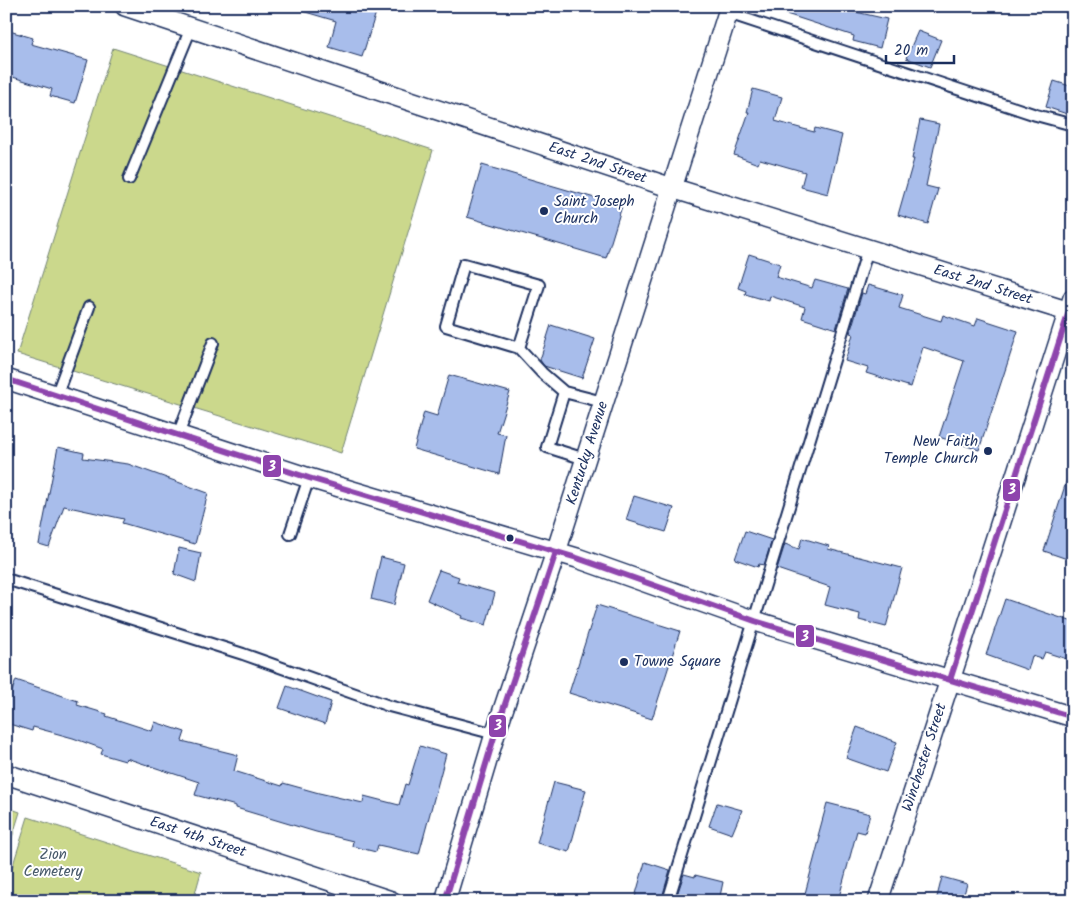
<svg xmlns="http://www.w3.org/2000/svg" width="1079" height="907" viewBox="0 0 1079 907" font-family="Kalam,sans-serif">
<rect width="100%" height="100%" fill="#fff"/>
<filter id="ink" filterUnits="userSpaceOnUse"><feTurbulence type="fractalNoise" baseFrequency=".02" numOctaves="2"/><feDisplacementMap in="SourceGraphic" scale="10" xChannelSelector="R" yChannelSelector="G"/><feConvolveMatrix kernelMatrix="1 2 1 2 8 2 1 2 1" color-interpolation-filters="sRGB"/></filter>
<g filter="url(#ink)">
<path fill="#cbd88c" stroke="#738475" d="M 113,48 L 433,150 L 341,453 L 17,354 Z
M 6,807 L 20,812 L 6,857 Z
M 28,817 L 201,872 L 193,901 L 6,901 L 6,887 Z"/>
<path fill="#a8bdeb" stroke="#1b2f5e" d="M 303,6 L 378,6 L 362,57 L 329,47 L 336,21 L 302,11 Z
M 774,6 L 829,6 L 887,19 L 880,48 L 853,41 L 854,36 L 774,10 Z
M 6,30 L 33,38 L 31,44 L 88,60 L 75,103 L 50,96 L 52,89 L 6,75 Z
M 918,31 L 941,40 L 930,67 L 906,58 Z
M 1054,81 L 1073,87 L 1073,116 L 1046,107 Z
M 753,89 L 782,97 L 775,121 L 814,132 L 815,128 L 842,135 L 828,194 L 801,187 L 805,172 L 760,159 L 758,164 L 734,155 L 749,112 L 747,112 Z
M 920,120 L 939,124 L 926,186 L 938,189 L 928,224 L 898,215 L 914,159 L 912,159 Z
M 482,165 L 622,206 L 606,258 L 467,217 Z
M 749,254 L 780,264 L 776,277 L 812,288 L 815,280 L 848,289 L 836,329 L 802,318 L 805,307 L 770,296 L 769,301 L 745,294 L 746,291 L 738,288 Z
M 868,285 L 903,295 L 899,308 L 941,321 L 943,315 L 975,326 L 978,318 L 1018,331 L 979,450 L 939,437 L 964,361 L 923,347 L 911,387 L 866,373 L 868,368 L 845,361 L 853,334 L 850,333 L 862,293 L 865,294 Z
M 551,325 L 595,339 L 582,378 L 544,366 L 540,360 Z
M 449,375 L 510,392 L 497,433 L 506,435 L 499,474 L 414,449 L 424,412 L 437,416 Z
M 58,447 L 84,453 L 83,458 L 128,464 L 208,493 L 195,544 L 122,523 L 124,519 L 64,506 L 49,547 L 39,544 Z
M 1069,473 L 1073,474 L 1073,561 L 1044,551 Z
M 634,496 L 674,508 L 666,532 L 626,520 Z
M 745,531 L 772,540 L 764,565 L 759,564 L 758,567 L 735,559 Z
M 802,538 L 829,546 L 828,549 L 902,568 L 886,627 L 859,620 L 860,614 L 825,605 L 830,587 L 777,569 L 785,544 L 799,549 Z
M 179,548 L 201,553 L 196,582 L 174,574 Z
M 381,557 L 404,563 L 394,605 L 371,599 Z
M 439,570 L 459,577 L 457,582 L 495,593 L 486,625 L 461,618 L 462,616 L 427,600 Z
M 1005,599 L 1073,622 L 1073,661 L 1045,652 L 1042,659 L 1032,656 L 1028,670 L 986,655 Z
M 597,605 L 680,631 L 652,719 L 569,693 Z
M 16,680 L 78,701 L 77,705 L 107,714 L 106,716 L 152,731 L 155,722 L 185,732 L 182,741 L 238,755 L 234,771 L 282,786 L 283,783 L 319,793 L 363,803 L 364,796 L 399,805 L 405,784 L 408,785 L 420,746 L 446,754 L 419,854 L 378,845 L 376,852 L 352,846 L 353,841 L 316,832 L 236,808 L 236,806 L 195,795 L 199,782 L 126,758 L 125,761 L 101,754 L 103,749 L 73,738 L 33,727 L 32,731 L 6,723 L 6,708 Z
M 287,686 L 331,702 L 325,724 L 279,708 Z
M 857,727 L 897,742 L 886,772 L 846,758 Z
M 554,782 L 586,790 L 569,852 L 537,843 Z
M 717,803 L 742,810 L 732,834 L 709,826 Z
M 827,803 L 870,814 L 865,833 L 857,831 L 838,901 L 803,901 L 820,837 L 818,836 Z
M 645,862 L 670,870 L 661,901 L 634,901 Z
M 684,874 L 695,877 L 695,875 L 723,882 L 719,901 L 675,901 Z
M 942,877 L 967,884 L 962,901 L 936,901 Z"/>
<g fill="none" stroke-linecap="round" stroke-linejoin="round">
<g stroke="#1b2f5e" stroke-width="14">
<path id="lane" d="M 728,13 L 1036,115 L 1073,125
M 129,179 L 191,28
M 519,348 L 446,326 L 464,264 L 539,285 L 519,348 L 542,373 L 564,392
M 56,396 L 89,307
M 178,435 L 213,343
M 585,459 L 547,447 L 564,392 L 603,402
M 290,534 L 309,478
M 6,579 L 243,654 L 389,706 L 495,734
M 668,901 L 868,249"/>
</g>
<g stroke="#1b2f5e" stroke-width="22">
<g id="street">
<path id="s1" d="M 125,6 L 672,188 L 1073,313"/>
<path d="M 6,379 L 309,478 L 577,558 L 755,621 L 1073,717"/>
<path id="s2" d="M 6,774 L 391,901"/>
<path id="s3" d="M 445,901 L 495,734 L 556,552 L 730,6"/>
<path id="s4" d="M 878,901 L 950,680 L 1073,298"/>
</g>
</g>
<use href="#lane" stroke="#fff" stroke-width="10"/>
<use href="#street" stroke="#fff" stroke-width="19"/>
<g stroke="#fff" stroke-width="10">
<path id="bus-1" d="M 6,379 L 309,478 L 577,558 L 755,621 L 1073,717
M 950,680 L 1073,299
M 445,901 L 495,734 L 556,552"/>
</g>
<use href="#bus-1" stroke="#8e44ad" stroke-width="6"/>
</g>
</g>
<g fill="#1b2f5e" stroke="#fff" stroke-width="2">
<circle cx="544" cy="211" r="5"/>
<circle cx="988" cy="451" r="5"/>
<circle cx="510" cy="538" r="4.5"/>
<circle cx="624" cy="662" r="5"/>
</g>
<g text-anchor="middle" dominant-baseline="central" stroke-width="4" stroke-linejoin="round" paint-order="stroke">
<g font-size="15" fill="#1b2f5e" stroke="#fff">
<text stroke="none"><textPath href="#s1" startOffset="498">East 2nd Street</textPath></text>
<text stroke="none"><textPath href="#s1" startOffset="902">East 2nd Street</textPath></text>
<text stroke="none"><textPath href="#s3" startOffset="470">Kentucky Avenue</textPath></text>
<text stroke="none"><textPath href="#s4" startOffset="151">Winchester Street</textPath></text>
<text stroke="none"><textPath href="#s2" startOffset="202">East 4th Street</textPath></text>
</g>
<g font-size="15" fill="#1b2f5e" stroke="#fff" text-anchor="start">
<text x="554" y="202">Saint Joseph<tspan x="554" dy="17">Church</tspan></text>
<text x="978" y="442" text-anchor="end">New Faith<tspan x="978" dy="17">Temple Church</tspan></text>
<text x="634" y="662">Towne Square</text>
</g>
<g font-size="15" fill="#47596a" stroke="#fff">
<text x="53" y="855">Zion<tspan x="53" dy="17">Cemetery</tspan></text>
</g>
</g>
<g stroke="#fff" stroke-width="2">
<rect x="262" y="454" width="20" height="24" rx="5" fill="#8e44ad"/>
<rect x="1002" y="478" width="19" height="24" rx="5" fill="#8e44ad"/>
<rect x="795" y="624" width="20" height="24" rx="5" fill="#8e44ad"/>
<rect x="488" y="714" width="19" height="24" rx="5" fill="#8e44ad"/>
</g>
<g font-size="14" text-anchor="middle" font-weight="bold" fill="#fff">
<text x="272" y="471">3</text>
<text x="1012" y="494">3</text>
<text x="805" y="641">3</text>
<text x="498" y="730">3</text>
</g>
<rect width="1079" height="907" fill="none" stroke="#fff" stroke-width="25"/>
<rect x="12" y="12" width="1054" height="882" fill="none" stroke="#1b2f5e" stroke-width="2" filter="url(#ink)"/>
<path d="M886 55v8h68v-8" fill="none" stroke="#1b2f5e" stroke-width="2.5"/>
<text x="894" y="55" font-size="15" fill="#1b2f5e" stroke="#ffffff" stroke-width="4" paint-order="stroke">20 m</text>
</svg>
